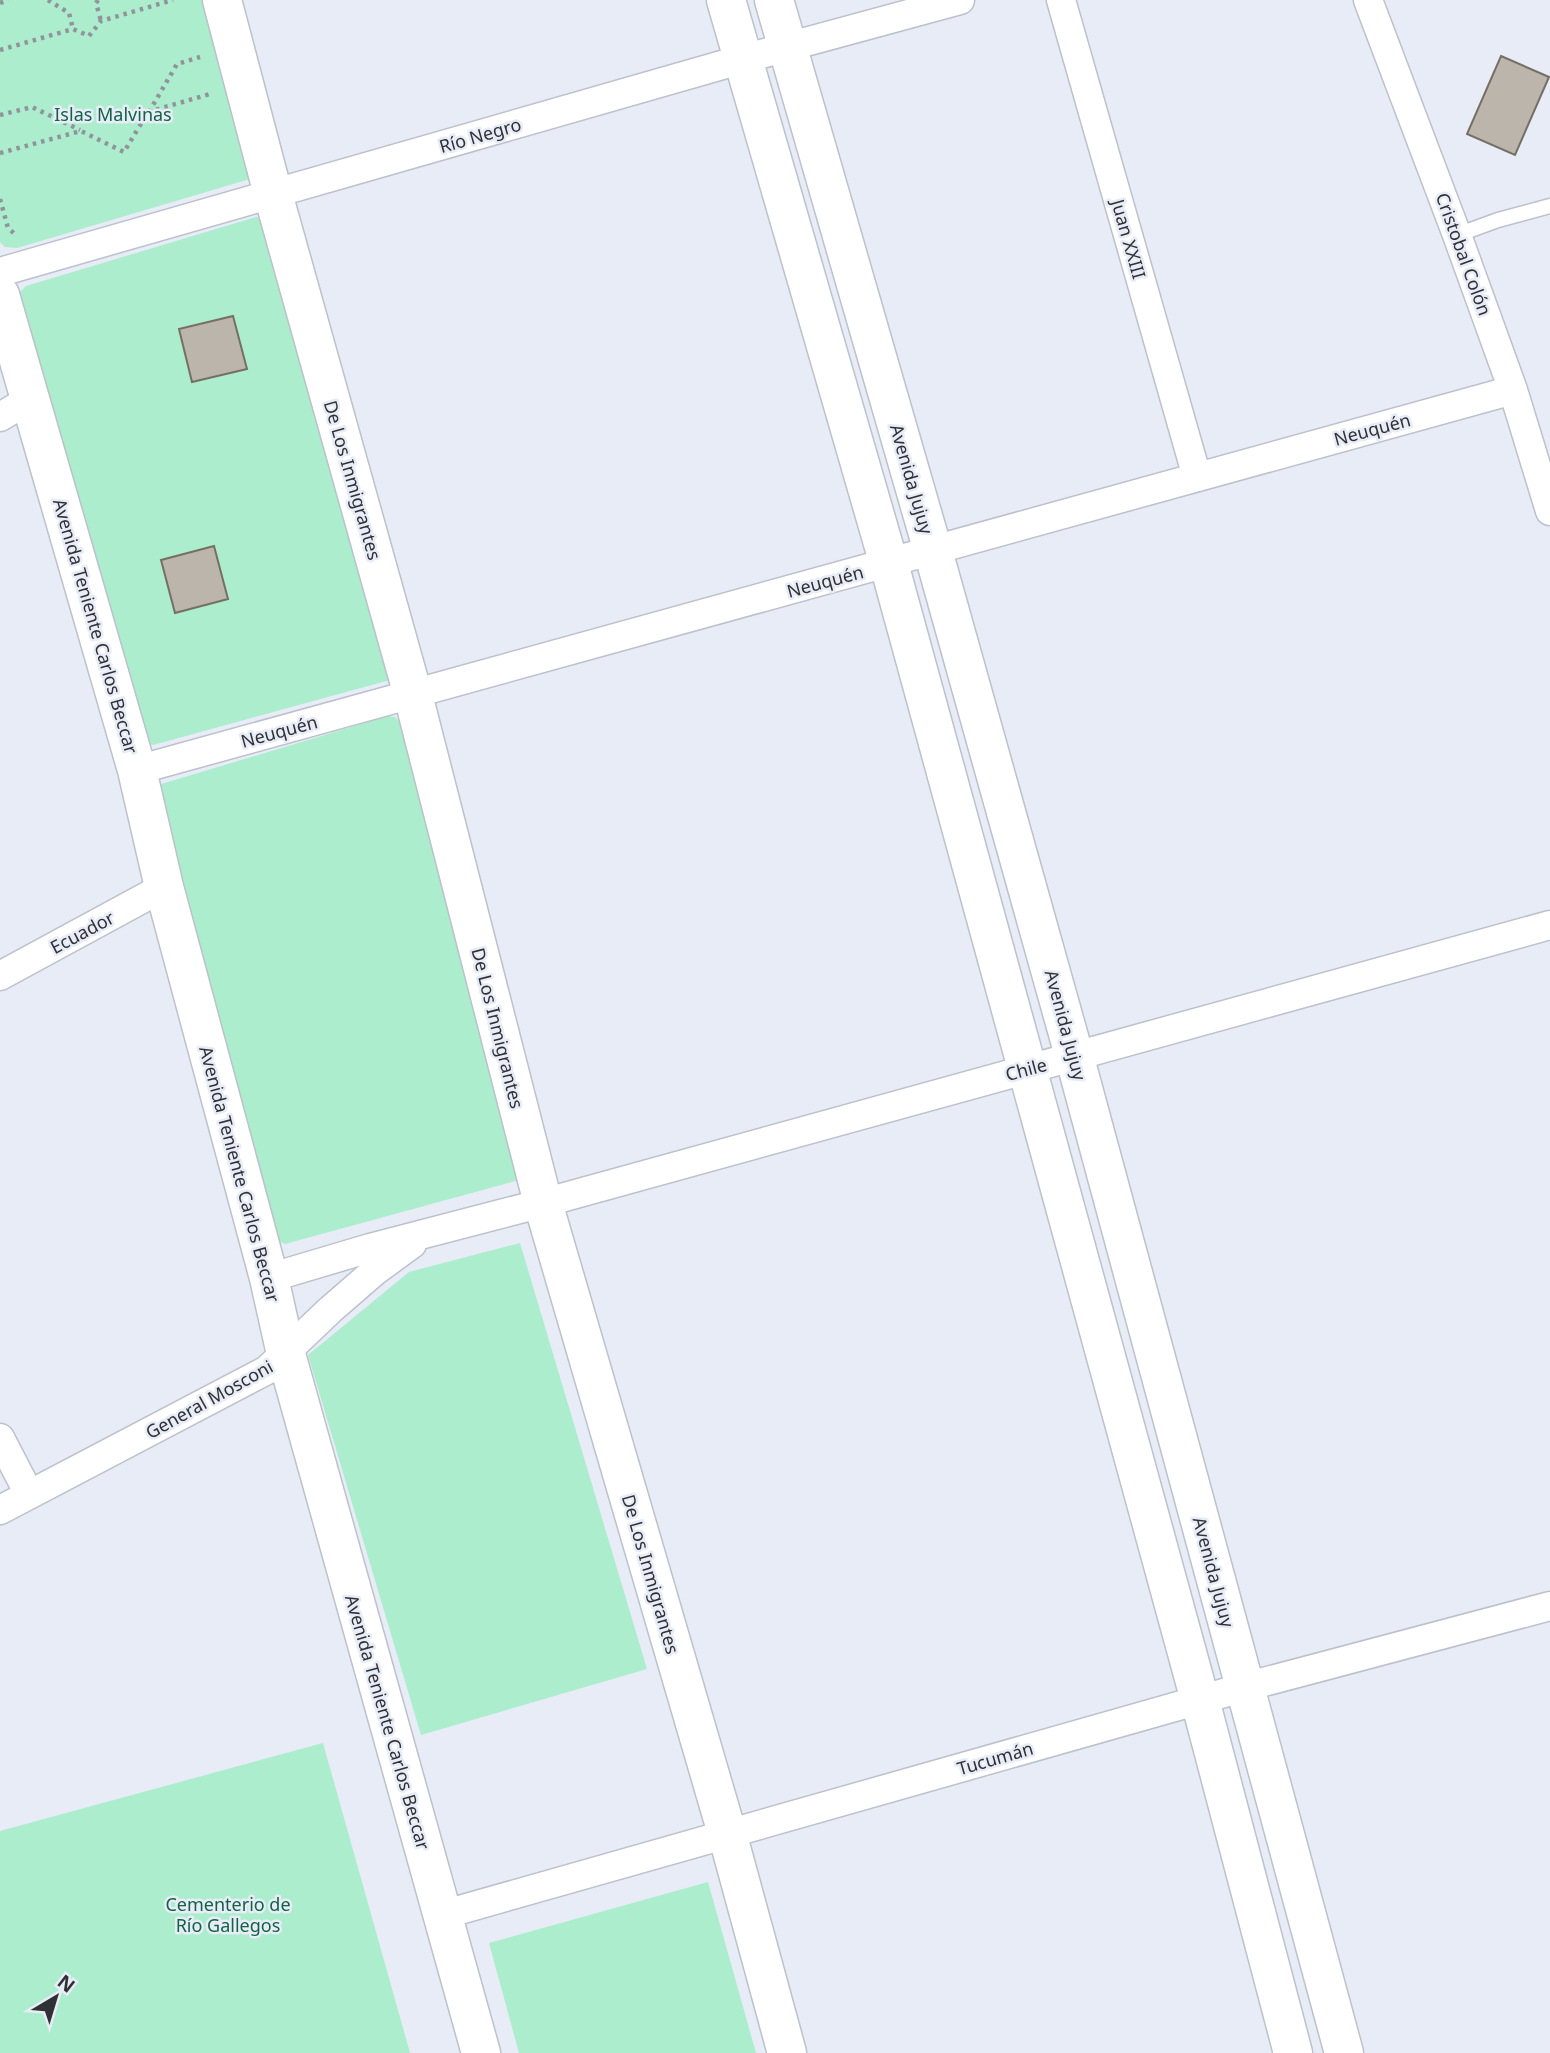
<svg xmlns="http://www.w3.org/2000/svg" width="1550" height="2053" viewBox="0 0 1550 2053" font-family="'Noto Sans',sans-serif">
<rect width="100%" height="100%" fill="#e7ecf7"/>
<path fill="#abedcc" d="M 0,0 L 209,0 L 250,179 L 17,248 L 5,247 L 0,242 Z
M 256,217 L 263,218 L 390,680 L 153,745 L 150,744 L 146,738 L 20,292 L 26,286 Z
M 388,716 L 395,717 L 400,722 L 525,1171 L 523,1179 L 285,1244 L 279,1241 L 152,793 L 158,785 Z
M 520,1243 L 647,1669 L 421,1735 L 308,1355 L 409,1272 Z
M 323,1743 L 410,2053 L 0,2053 L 0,1831 Z
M 708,1882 L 756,2053 L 519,2053 L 489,1943 Z"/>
<path fill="#bcb5ab" stroke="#756f66" stroke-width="2" d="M 1501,56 L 1549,77 L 1515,155 L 1467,134 Z
M 233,316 L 247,369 L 192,382 L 179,329 Z
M 214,546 L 228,599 L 175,613 L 161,560 Z"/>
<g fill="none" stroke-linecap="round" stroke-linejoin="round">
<g stroke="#bcc1cb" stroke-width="17">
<path id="lane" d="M 1457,235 L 1498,220 L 1550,206"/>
</g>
<g stroke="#bcc1cb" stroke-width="31">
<path id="street" d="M 1061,0 L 1197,477
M 1368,0 L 1457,235 L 1513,390 L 1550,511
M 0,272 L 743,59 L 960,0
M 0,417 L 30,399
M 137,770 L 1513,390
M 0,976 L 164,887
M 269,1278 L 370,1248 L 543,1203 L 1550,925
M 0,1438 L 29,1494
M 0,1510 L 267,1370 L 330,1310 L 375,1271 L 412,1244
M 442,1915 L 1245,1687 L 1550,1606"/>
</g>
<g stroke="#bcc1cb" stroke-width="41">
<path id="secondary" d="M 222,0 L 273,194 L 413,695 L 543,1203 L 727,1833 L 787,2053
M 726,0 L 889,564 L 1200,1700 L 1293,2053
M 774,0 L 933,551 L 1074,1055 L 1344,2053
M 0,295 L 137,770 L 164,887 L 269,1278 L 286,1354 L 481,2053"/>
</g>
<path stroke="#91949b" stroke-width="4.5" stroke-dasharray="3.5 5" stroke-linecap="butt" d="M 48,0 L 69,13 L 73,29
M 98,0 L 96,3 L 101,21
M 0,3 L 8,0
M 0,50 L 73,29 L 89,36 L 101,21 L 173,0
M 149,112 L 177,64 L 200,57
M 0,115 L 32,107 L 80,130
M 0,153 L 81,131 L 124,152 L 148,112 L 210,94
M 0,199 L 8,228 L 16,235"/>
<use href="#lane" stroke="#fff" stroke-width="14"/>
<use href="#street" stroke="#fff" stroke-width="28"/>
<use href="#secondary" stroke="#fff" stroke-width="38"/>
</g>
<g text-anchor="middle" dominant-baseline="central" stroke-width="5" stroke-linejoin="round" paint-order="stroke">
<g font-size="18" fill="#116344" stroke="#e7ecf7">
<text x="113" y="114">Islas Malvinas</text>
<text x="228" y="1904">Cementerio de<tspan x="228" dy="21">Río Gallegos</tspan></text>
</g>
<g font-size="18" fill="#303135" stroke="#e7ecf7">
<text transform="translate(480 135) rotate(-16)">Río Negro</text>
<text transform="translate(1129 239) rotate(74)">Juan XXIII</text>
<text transform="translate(1464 254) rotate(70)">Cristobal Colón</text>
<text transform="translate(1372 429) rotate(-15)">Neuquén</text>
<text transform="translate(912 479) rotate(74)">Avenida Jujuy</text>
<text transform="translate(353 480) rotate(74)">De Los Inmigrantes</text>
<text transform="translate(825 581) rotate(-15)">Neuquén</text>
<text transform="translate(96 626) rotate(74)">Avenida Teniente Carlos Beccar</text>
<text transform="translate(279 731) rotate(-15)">Neuquén</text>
<text transform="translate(82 932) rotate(-28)">Ecuador</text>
<text transform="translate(1066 1025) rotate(75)">Avenida Jujuy</text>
<text transform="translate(498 1028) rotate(76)">De Los Inmigrantes</text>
<text transform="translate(1026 1069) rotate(-15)">Chile</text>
<text transform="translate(240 1174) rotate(75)">Avenida Teniente Carlos Beccar</text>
<text transform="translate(209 1399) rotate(-29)">General Mosconi</text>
<text transform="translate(1214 1572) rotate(75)">Avenida Jujuy</text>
<text transform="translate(651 1574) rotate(74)">De Los Inmigrantes</text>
<text transform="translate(388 1722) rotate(74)">Avenida Teniente Carlos Beccar</text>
<text transform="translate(995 1758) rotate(-16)">Tucumán</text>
</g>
</g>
<g transform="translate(56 1997) rotate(38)" stroke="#e7ecf7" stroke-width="5" paint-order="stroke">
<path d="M0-5L12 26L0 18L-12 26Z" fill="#303135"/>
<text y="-10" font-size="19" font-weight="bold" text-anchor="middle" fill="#303135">N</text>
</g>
</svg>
